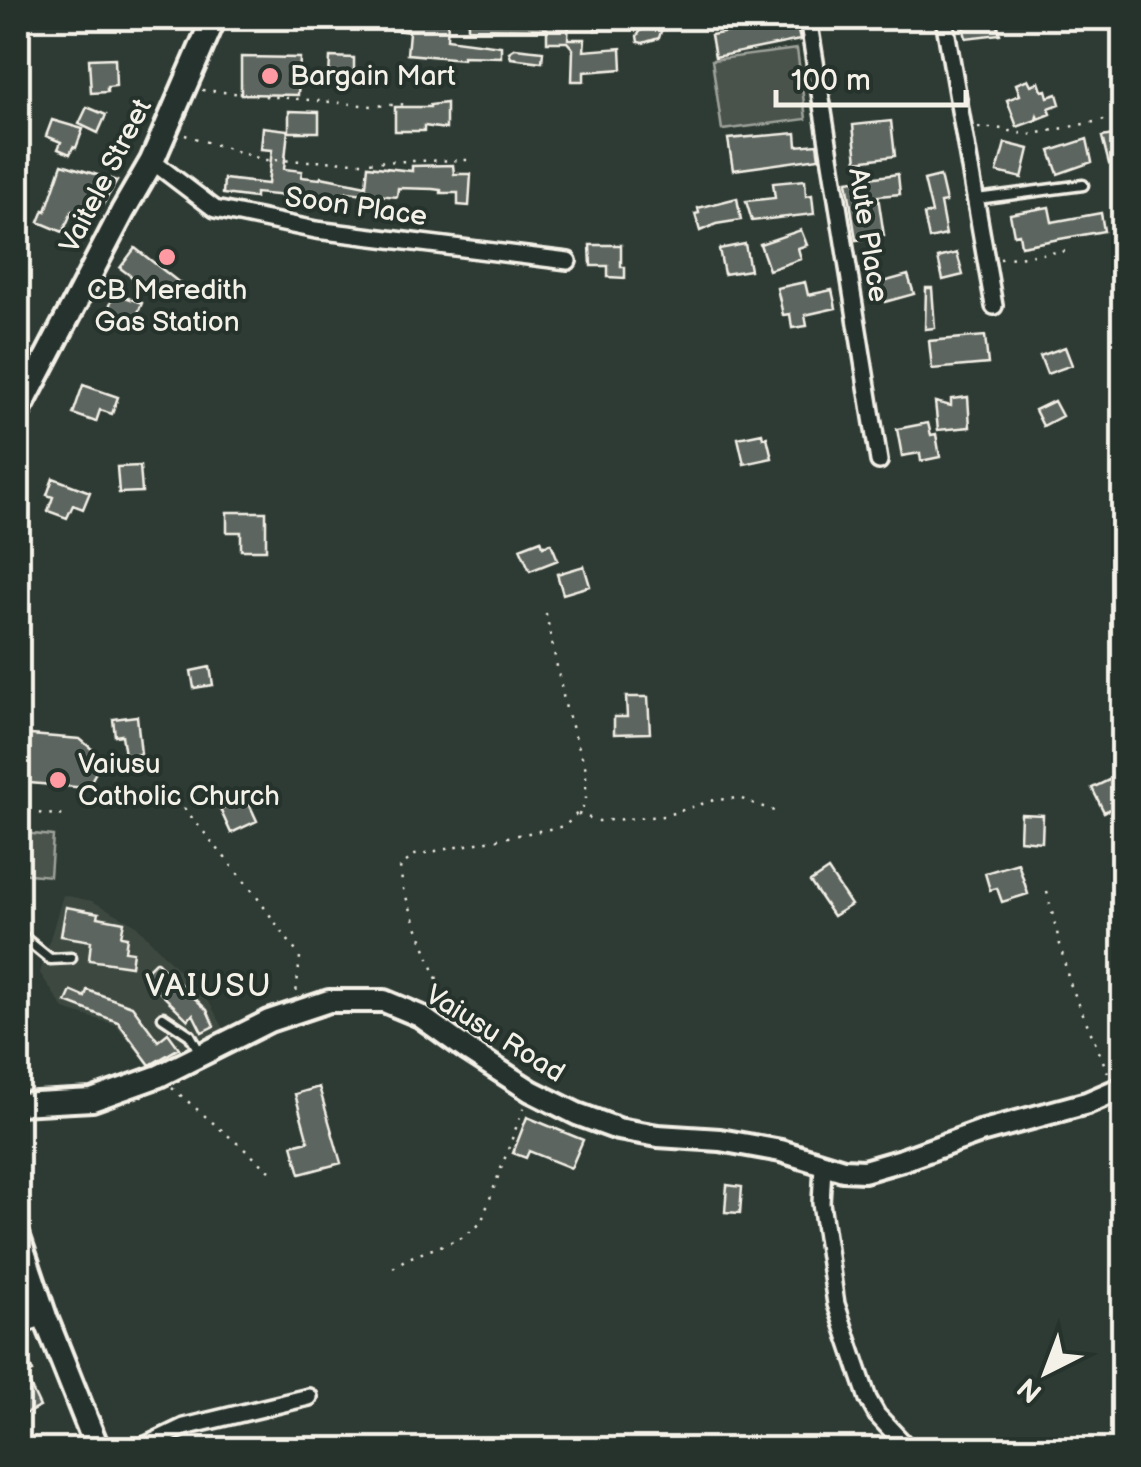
<svg xmlns="http://www.w3.org/2000/svg" width="1141" height="1467" viewBox="0 0 1141 1467" font-family="'Balsamiq Sans',sans-serif">
<rect width="100%" height="100%" fill="#2e3b34"/>
<filter id="ink" filterUnits="userSpaceOnUse"><feTurbulence type="fractalNoise" baseFrequency=".01" numOctaves="2"/><feDisplacementMap in="SourceGraphic" scale="20" xChannelSelector="R" yChannelSelector="G"/><feConvolveMatrix kernelMatrix="1 2 1 2 8 2 1 2 1" color-interpolation-filters="sRGB"/></filter>
<g filter="url(#ink)">
<path fill="#3c4841" d="M 63,895 L 92,901 L 135,924 L 210,1004 L 228,1036 L 152,1070 L 116,1025 L 64,1009 L 40,973 Z"/>
<path fill="#48524c" stroke="#9ea29a" stroke-width="2.5" d="M 797,49 L 806,119 L 722,130 L 712,60 Z
M 22,833 L 53,836 L 50,876 L 19,873 Z"/>
<path fill="#5c655e" stroke="#f4f1e8" stroke-width="2.5" d="M 383,18 L 421,18 L 448,21 L 447,39 L 501,46 L 501,57 L 463,56 L 463,59 L 407,54 L 409,32 L 381,28 Z
M 468,18 L 569,18 L 568,39 L 585,39 L 584,51 L 621,48 L 622,69 L 584,72 L 584,81 L 572,81 L 573,49 L 567,42 L 547,42 L 547,29 L 468,28 Z
M 594,18 L 635,18 L 636,23 L 595,30 Z
M 661,18 L 674,18 L 675,28 L 662,28 L 659,38 L 643,43 L 638,42 L 637,36 L 641,30 L 661,25 Z
M 772,18 L 795,18 L 800,40 L 715,57 L 711,35 L 773,24 Z
M 961,18 L 996,18 L 1000,34 L 966,38 Z
M 515,48 L 543,51 L 542,62 L 511,58 L 509,52 Z
M 241,57 L 300,58 L 298,95 L 241,94 Z
M 330,57 L 354,58 L 354,80 L 329,78 Z
M 115,58 L 116,86 L 107,87 L 107,92 L 91,93 L 89,59 Z
M 1028,79 L 1031,85 L 1039,82 L 1042,91 L 1046,90 L 1048,97 L 1057,94 L 1060,104 L 1049,108 L 1051,114 L 1038,119 L 1037,116 L 1036,120 L 1017,127 L 1007,100 L 1020,95 L 1016,84 Z
M 446,103 L 446,129 L 424,126 L 424,131 L 395,131 L 395,107 L 430,107 L 430,105 Z
M 87,107 L 106,115 L 98,133 L 79,124 Z
M 289,111 L 319,112 L 319,132 L 289,132 Z
M 52,120 L 83,129 L 76,148 L 73,147 L 70,154 L 58,149 L 61,142 L 46,136 Z
M 891,121 L 895,156 L 857,161 L 853,125 Z
M 263,127 L 288,130 L 284,169 L 302,171 L 301,177 L 320,179 L 321,177 L 366,186 L 368,166 L 412,171 L 412,166 L 453,165 L 454,174 L 471,174 L 469,206 L 458,205 L 458,193 L 441,193 L 441,190 L 433,189 L 398,188 L 397,197 L 347,192 L 345,201 L 338,200 L 337,205 L 298,197 L 255,193 L 255,198 L 223,194 L 224,179 L 268,184 L 272,150 L 261,149 Z
M 796,133 L 797,146 L 817,144 L 819,158 L 733,170 L 728,139 Z
M 1124,133 L 1124,153 L 1109,164 L 1102,137 Z
M 1087,139 L 1092,162 L 1058,174 L 1050,151 Z
M 1005,143 L 1029,149 L 1022,178 L 997,172 Z
M 62,164 L 117,181 L 95,218 L 72,211 L 63,232 L 39,222 L 44,210 L 46,211 Z
M 898,174 L 900,194 L 878,196 L 884,236 L 856,240 L 847,181 Z
M 940,176 L 946,202 L 940,203 L 946,235 L 929,239 L 924,215 L 932,213 L 924,180 Z
M 805,180 L 806,196 L 812,195 L 814,214 L 752,221 L 746,201 L 775,198 L 773,183 Z
M 737,198 L 741,220 L 716,224 L 700,231 L 695,214 L 699,213 L 698,208 Z
M 1049,207 L 1052,222 L 1101,213 L 1104,231 L 1021,246 L 1019,234 L 1014,235 L 1010,214 Z
M 801,230 L 807,245 L 798,248 L 801,259 L 769,270 L 760,244 Z
M 745,244 L 750,270 L 724,274 L 719,249 Z
M 590,245 L 621,245 L 621,267 L 625,267 L 625,278 L 608,277 L 608,266 L 591,266 Z
M 135,248 L 181,284 L 172,297 L 160,288 L 155,294 L 120,268 Z
M 957,253 L 963,275 L 943,280 L 938,258 Z
M 908,275 L 914,294 L 885,302 L 879,283 Z
M 805,282 L 808,295 L 832,290 L 836,308 L 805,315 L 807,326 L 792,328 L 790,314 L 783,315 L 777,288 Z
M 926,288 L 932,288 L 935,328 L 925,329 Z
M 114,293 L 142,303 L 135,320 L 108,310 Z
M 985,336 L 988,364 L 932,369 L 929,341 Z
M 1065,347 L 1072,365 L 1047,374 L 1040,356 Z
M 83,385 L 118,397 L 112,414 L 100,410 L 96,422 L 73,414 Z
M 968,397 L 970,427 L 938,430 L 935,402 L 951,406 L 951,399 Z
M 1054,401 L 1062,416 L 1043,426 L 1035,410 Z
M 928,423 L 931,435 L 936,434 L 940,457 L 921,461 L 920,453 L 902,456 L 897,429 Z
M 762,433 L 763,438 L 767,437 L 772,458 L 744,464 L 738,438 Z
M 140,466 L 142,492 L 119,493 L 117,467 Z
M 53,478 L 90,492 L 83,509 L 73,505 L 67,518 L 48,511 L 53,497 L 47,495 Z
M 227,512 L 266,512 L 266,550 L 241,550 L 241,532 L 227,532 Z
M 541,540 L 543,546 L 551,543 L 558,560 L 530,571 L 520,548 Z
M 584,566 L 590,586 L 563,594 L 557,574 Z
M 210,667 L 213,685 L 194,688 L 191,671 Z
M 626,697 L 648,697 L 650,733 L 614,734 L 614,717 L 627,717 Z
M 137,716 L 141,754 L 125,755 L 122,735 L 115,736 L 113,719 Z
M 18,734 L 80,739 L 93,750 L 96,772 L 87,788 L 18,782 Z
M 1111,779 L 1123,803 L 1104,812 L 1092,788 Z
M 246,797 L 257,821 L 231,833 L 220,809 Z
M 1021,814 L 1043,815 L 1042,842 L 1020,840 Z
M 1018,863 L 1028,894 L 1002,902 L 997,888 L 990,890 L 985,873 Z
M 828,870 L 851,905 L 833,916 L 810,882 Z
M 66,907 L 99,913 L 98,917 L 124,922 L 121,936 L 127,937 L 125,951 L 133,952 L 131,966 L 89,960 L 91,941 L 61,936 Z
M 156,961 L 207,1010 L 214,1026 L 202,1032 L 193,1014 L 188,1020 L 142,975 Z
M 87,990 L 132,1006 L 158,1041 L 168,1033 L 179,1048 L 150,1065 L 118,1022 L 66,1002 L 71,991 L 85,997 Z
M 319,1087 L 341,1163 L 300,1174 L 292,1145 L 308,1141 L 295,1094 Z
M 527,1117 L 583,1140 L 571,1168 L 529,1151 L 526,1158 L 513,1153 Z
M 727,1185 L 742,1187 L 740,1213 L 725,1212 Z
M 18,1338 L 33,1372 L 25,1375 L 40,1407 L 25,1414 L 21,1405 L 18,1406 Z"/>
<g fill="none" stroke-linecap="round" stroke-linejoin="round">
<g stroke="#f4f1e8" stroke-width="15">
<path id="lane" d="M 977,199 L 1083,185
M 18,933 L 50,959 L 71,958
M 163,1017 L 190,1035 L 199,1051"/>
</g>
<g stroke="#f4f1e8" stroke-width="22">
<path id="street" d="M 808,18 L 879,461
M 944,18 L 994,306
M 152,161 L 215,209 L 316,230 L 568,261
M 823,1166 L 821,1203 L 836,1304 L 868,1399 L 877,1415 L 910,1450
M 18,1326 L 45,1317
M 136,1450 L 184,1427 L 309,1397"/>
</g>
<g stroke="#f4f1e8" stroke-width="28">
<path id="secondary" d="M 18,1104 L 92,1100 L 159,1076 L 269,1021 L 329,1001 L 384,1001 L 420,1016 L 469,1051 L 531,1091 L 577,1114 L 618,1129 L 658,1136 L 720,1140 L 781,1151 L 843,1170 L 864,1171 L 902,1160 L 980,1132 L 1087,1103 L 1124,1087"/>
</g>
<g stroke="#f4f1e8" stroke-width="30">
<path id="primary" d="M 18,412 L 123,211 L 152,161 L 214,18
M 18,1237 L 45,1317 L 98,1450"/>
</g>
<path stroke="#f4f1e8" stroke-width="2.5" stroke-dasharray="2.5 8" stroke-linecap="butt" d="M 202,90 L 372,106 L 409,104
M 978,128 L 997,128 L 1029,135 L 1124,116
M 185,135 L 264,160 L 359,162 L 469,160
M 1000,259 L 1068,251
M 1119,739 L 1124,747
M 184,808 L 254,893 L 300,957 L 296,994
M 18,811 L 67,816
M 578,814 L 599,821 L 664,816 L 714,800 L 739,798 L 774,811
M 1047,892 L 1069,981 L 1109,1075
M 432,1004 L 443,995 L 403,889 L 400,867 L 415,855 L 565,826 L 586,804 L 586,769 L 565,705 L 545,609
M 172,1088 L 270,1171
M 393,1268 L 406,1259 L 464,1237 L 481,1223 L 524,1106"/>
<use href="#lane" stroke="#26332d" stroke-width="8"/>
<use href="#street" stroke="#26332d" stroke-width="15"/>
<use href="#secondary" stroke="#26332d" stroke-width="20"/>
<use href="#primary" stroke="#26332d" stroke-width="22"/>
</g>
</g>
<g fill="#ff9aa2" stroke="#26332d" stroke-width="4">
<circle cx="270" cy="76" r="10"/>
<circle cx="167" cy="257" r="10"/>
<circle cx="58" cy="780" r="10"/>
</g>
<g text-anchor="middle" dominant-baseline="central" stroke-width="8" stroke-linejoin="round" paint-order="stroke">
<g font-size="28" fill="#f4f1e8" stroke="#26332d" text-anchor="start">
<text x="290" y="76">Bargain Mart</text>
<text x="167" y="290" text-anchor="middle">CB Meredith<tspan x="167" dy="32">Gas Station</tspan></text>
<text x="78" y="764">Vaiusu<tspan x="78" dy="32">Catholic Church</tspan></text>
</g>
<g font-size="28" fill="#f4f1e8" stroke="#26332d">
<text transform="translate(106 176) rotate(-63)">Vaitele Street</text>
<text transform="translate(356 207) rotate(8)">Soon Place</text>
<text transform="translate(868 235) rotate(81)">Aute Place</text>
<text transform="translate(495 1034) rotate(32)">Vaiusu Road</text>
</g>
<g font-size="32" letter-spacing="2.5" fill="#f4f1e8" stroke="#26332d">
<text x="209" y="986">VAIUSU</text>
</g>
</g>
<rect width="1141" height="1467" fill="none" stroke="#26332d" stroke-width="60"/>
<rect x="30" y="30" width="1081" height="1407" fill="none" stroke="#f4f1e8" stroke-width="4" filter="url(#ink)"/>
<g transform="translate(1046 1372) rotate(222)" stroke="#26332d" stroke-width="8" paint-order="stroke">
<path d="M0-8L18 38L0 25L-18 38Z" fill="#f4f1e8"/>
<text y="-15" font-size="28" font-weight="bold" text-anchor="middle" fill="#f4f1e8">N</text>
</g>
<path d="M776 90v15h190v-15" fill="none" stroke="#f4f1e8" stroke-width="5"/>
<text x="791" y="90" font-size="30" fill="#f4f1e8" stroke="#26332d" stroke-width="8" paint-order="stroke">100 m</text>
</svg>
